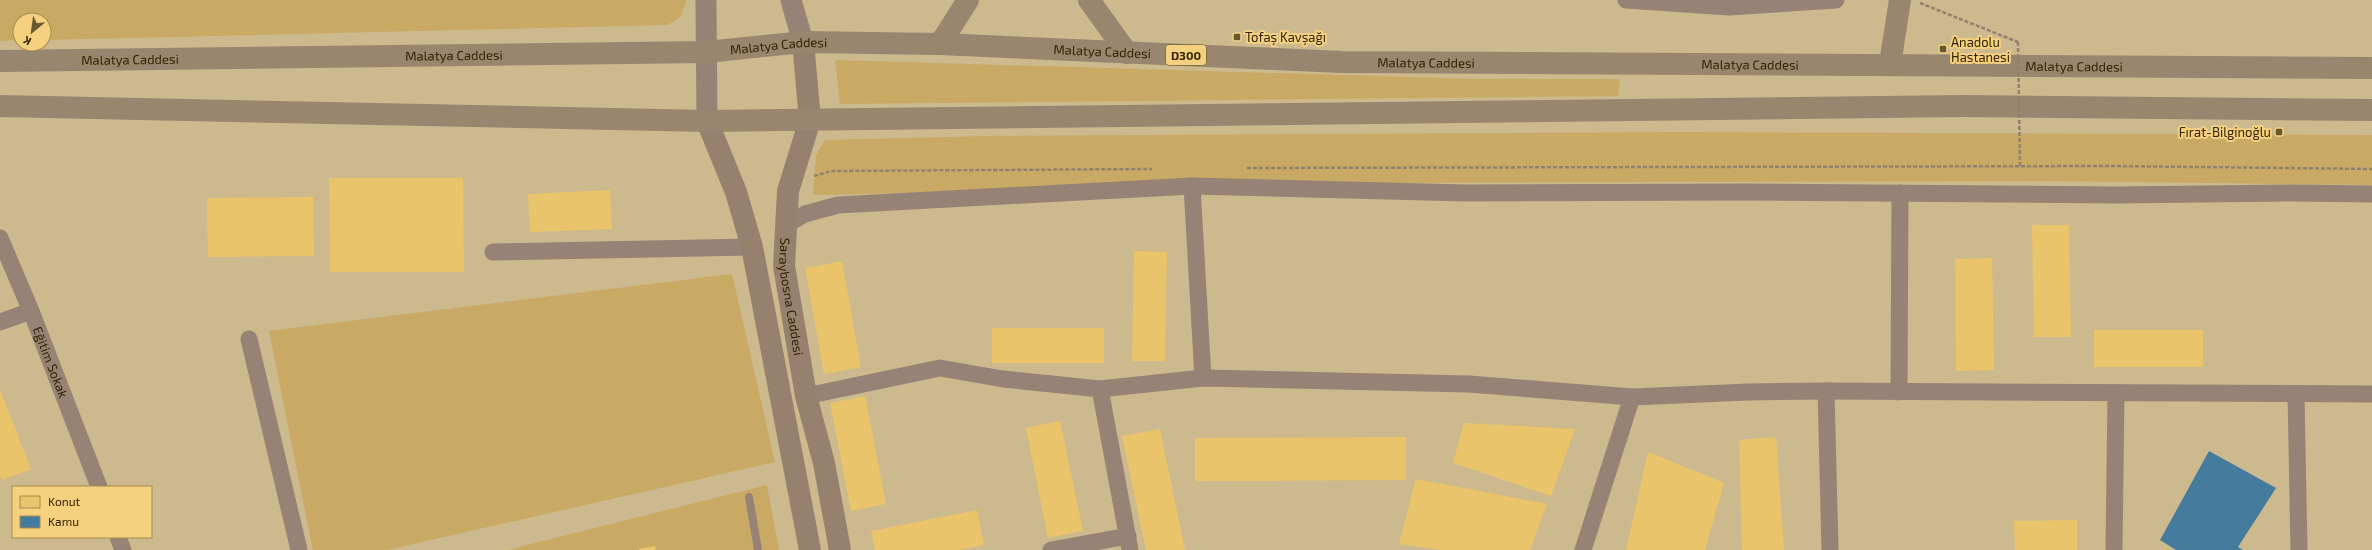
<svg xmlns="http://www.w3.org/2000/svg" width="2372" height="550" viewBox="0 0 2372 550" font-family="'Exo 2',sans-serif">
<rect width="100%" height="100%" fill="#cdb98e"/>
<path fill="#c8aa65" d="M 0,0 L 687,0 L 680,17 L 668,25 L 44,40 L 44,20 L 20,20 L 20,40 L 0,41 Z
M 835,60 L 1477,79 L 1620,79 L 1618,96 L 840,104 Z
M 1678,132 L 2372,135 L 2372,185 L 2045,181 L 1378,183 L 813,195 L 816,155 L 825,140 L 986,136 Z
M 732,274 L 775,462 L 387,550 L 313,550 L 269,331 Z
M 767,485 L 779,550 L 507,550 Z"/>
<path fill="#e9c46a" d="M 329,178 L 463,178 L 464,272 L 330,272 Z
M 610,190 L 612,229 L 530,232 L 528,194 Z
M 313,197 L 314,256 L 208,257 L 207,198 Z
M 2032,225 L 2069,225 L 2071,337 L 2034,337 Z
M 1134,251 L 1167,252 L 1165,361 L 1132,361 Z
M 1992,258 L 1994,370 L 1956,371 L 1955,259 Z
M 842,261 L 861,367 L 824,374 L 805,268 Z
M 992,328 L 1104,328 L 1104,363 L 992,363 Z
M 2094,330 L 2203,330 L 2203,367 L 2094,367 Z
M 0,390 L 31,469 L 2,480 L 0,475 Z
M 865,396 L 886,504 L 851,511 L 830,403 Z
M 1060,421 L 1083,531 L 1048,538 L 1026,428 Z
M 1464,423 L 1575,429 L 1551,496 L 1453,463 Z
M 1160,429 L 1185,550 L 1146,550 L 1122,436 Z
M 1406,437 L 1406,480 L 1195,481 L 1195,438 Z
M 1776,437 L 1784,550 L 1742,550 L 1739,440 Z
M 1648,452 L 1724,483 L 1705,550 L 1626,550 Z
M 1416,479 L 1547,504 L 1530,550 L 1443,550 L 1399,544 Z
M 977,510 L 984,545 L 958,550 L 875,550 L 871,531 Z
M 2077,520 L 2077,550 L 2015,550 L 2014,521 Z
M 655,546 L 656,550 L 639,550 L 639,549 Z"/>
<path fill="#457b9d" d="M 2209,451 L 2276,488 L 2238,547 L 2243,550 L 2176,550 L 2160,540 Z"/>
<g fill="none" stroke-linecap="round" stroke-linejoin="round">
<path stroke="#91826f" stroke-width="2.5" stroke-dasharray="4 2" stroke-linecap="butt" d="M 1920,3 L 2018,42
M 1247,168 L 2110,166 L 2372,169
M 814,176 L 831,171 L 1152,169"/>
<path stroke="#968376" stroke-width="8" d="M 749,497 L 758,550"/>
<g stroke="#968376" stroke-width="17">
<path d="M 1626,0 L 1729,7 L 1836,0"/>
<path d="M 1192,186 L 1203,378"/>
<path d="M 786,225 L 805,214 L 838,205 L 1192,186 L 1466,193 L 1746,192 L 2117,195 L 2296,193 L 2372,194"/>
<path id="s1" d="M 0,238 L 31,311 L 99,487"/>
<path d="M 493,252 L 752,247"/>
<path d="M 0,322 L 31,311"/>
<path d="M 249,339 L 299,550"/>
<path d="M 1100,389 L 1130,550"/>
<path d="M 1826,391 L 1830,550"/>
<path d="M 1899,392 L 1900,193"/>
<path d="M 2296,394 L 2299,550"/>
<path d="M 806,396 L 940,368 L 1003,379 L 1100,389 L 1203,378 L 1469,384 L 1632,397 L 1748,392 L 1826,391 L 2372,394"/>
<path d="M 118,537 L 123,550"/>
<path d="M 1051,550 L 1128,536"/>
<path d="M 1583,550 L 1632,397"/>
<path d="M 2114,550 L 2116,393"/>
</g>
<path stroke="#968376" stroke-width="21" d="M 706,0 L 707,121
M 791,0 L 803,42"/>
<g stroke="#96816f" stroke-width="22">
<path id="s2" d="M 803,42 L 810,120 L 788,191 L 784,266 L 806,396 L 824,463 L 840,550"/>
<path d="M 707,121 L 736,192 L 752,247 L 810,550"/>
</g>
<g stroke="#98866e" stroke-width="22">
<path d="M 1089,0 L 1127,53"/>
<path d="M 940,44 L 968,0"/>
<path id="s3" d="M 0,61 L 707,52 L 803,42 L 940,44 L 1342,62 L 2372,68"/>
<path d="M 1890,64 L 1900,0"/>
<path d="M 0,106 L 707,121 L 1964,106 L 2372,110"/>
</g>
<path stroke="#91826f" stroke-width="2.5" stroke-dasharray="4 2" stroke-linecap="butt" d="M 2018,42 L 2020,166"/>
</g>
<g fill="#685832" stroke="#f5d07f" stroke-width="1.5">
<rect x="1233" y="33" width="8" height="8" rx="2"/>
<rect x="1939" y="45" width="8" height="8" rx="2"/>
<rect x="2275" y="128" width="8" height="8" rx="2"/>
</g>
<g text-anchor="middle" dominant-baseline="central" stroke-width="4" stroke-linejoin="round" paint-order="stroke">
<rect fill="#f5d07f" stroke="#6c5827" stroke-width="1" x="1166" y="45" width="40" height="20" rx="3"/>
<g font-size="12" font-weight="bold" fill="#322401">
<text x="1186" y="55">D300</text>
</g>
<g font-size="13" fill="#322401" stroke="#f5d07f" text-anchor="start">
<text x="1245" y="37">Tofaş Kavşağı</text>
<text x="1951" y="42">Anadolu<tspan x="1951" dy="15">Hastanesi</tspan></text>
<text x="2271" y="132" text-anchor="end">Fırat-Bilginoğlu</text>
</g>
<g font-size="13" fill="#322401" stroke="#f5d07f">
<text stroke="none"><textPath href="#s3" startOffset="779">Malatya Caddesi</textPath></text>
<text stroke="none"><textPath href="#s3" startOffset="1103">Malatya Caddesi</textPath></text>
<text stroke="none"><textPath href="#s3" startOffset="454">Malatya Caddesi</textPath></text>
<text stroke="none"><textPath href="#s3" startOffset="130">Malatya Caddesi</textPath></text>
<text stroke="none"><textPath href="#s3" startOffset="1427">Malatya Caddesi</textPath></text>
<text stroke="none"><textPath href="#s3" startOffset="1751">Malatya Caddesi</textPath></text>
<text stroke="none"><textPath href="#s3" startOffset="2075">Malatya Caddesi</textPath></text>
<text stroke="none"><textPath href="#s2" startOffset="259">Saraybosna Caddesi</textPath></text>
<text stroke="none"><textPath href="#s1" startOffset="134">Eğitim Sokak</textPath></text>
</g>
</g>
<rect x="12" y="486" width="140" height="52" fill="#f5d07f" stroke="#a78b4d"/>
<rect x="20" y="496" width="20" height="12" fill="#e9c46a" stroke="#a78b4d"/>
<text x="48" y="506" font-size="12" fill="#322401">Konut</text>
<rect x="20" y="516" width="20" height="12" fill="#457b9d" stroke="#a78b4d"/>
<text x="48" y="526" font-size="12" fill="#322401">Kamu</text>
<g transform="translate(32 32) rotate(209)"><circle r="19" fill="#f5d07f" stroke="#a78b4d"/>
<path d="M0-3L7 15L0 10L-7 15Z" fill="#685832"/>
<text y="-6" font-size="11" font-weight="bold" text-anchor="middle" fill="#322401">K</text>
</g>
</svg>
